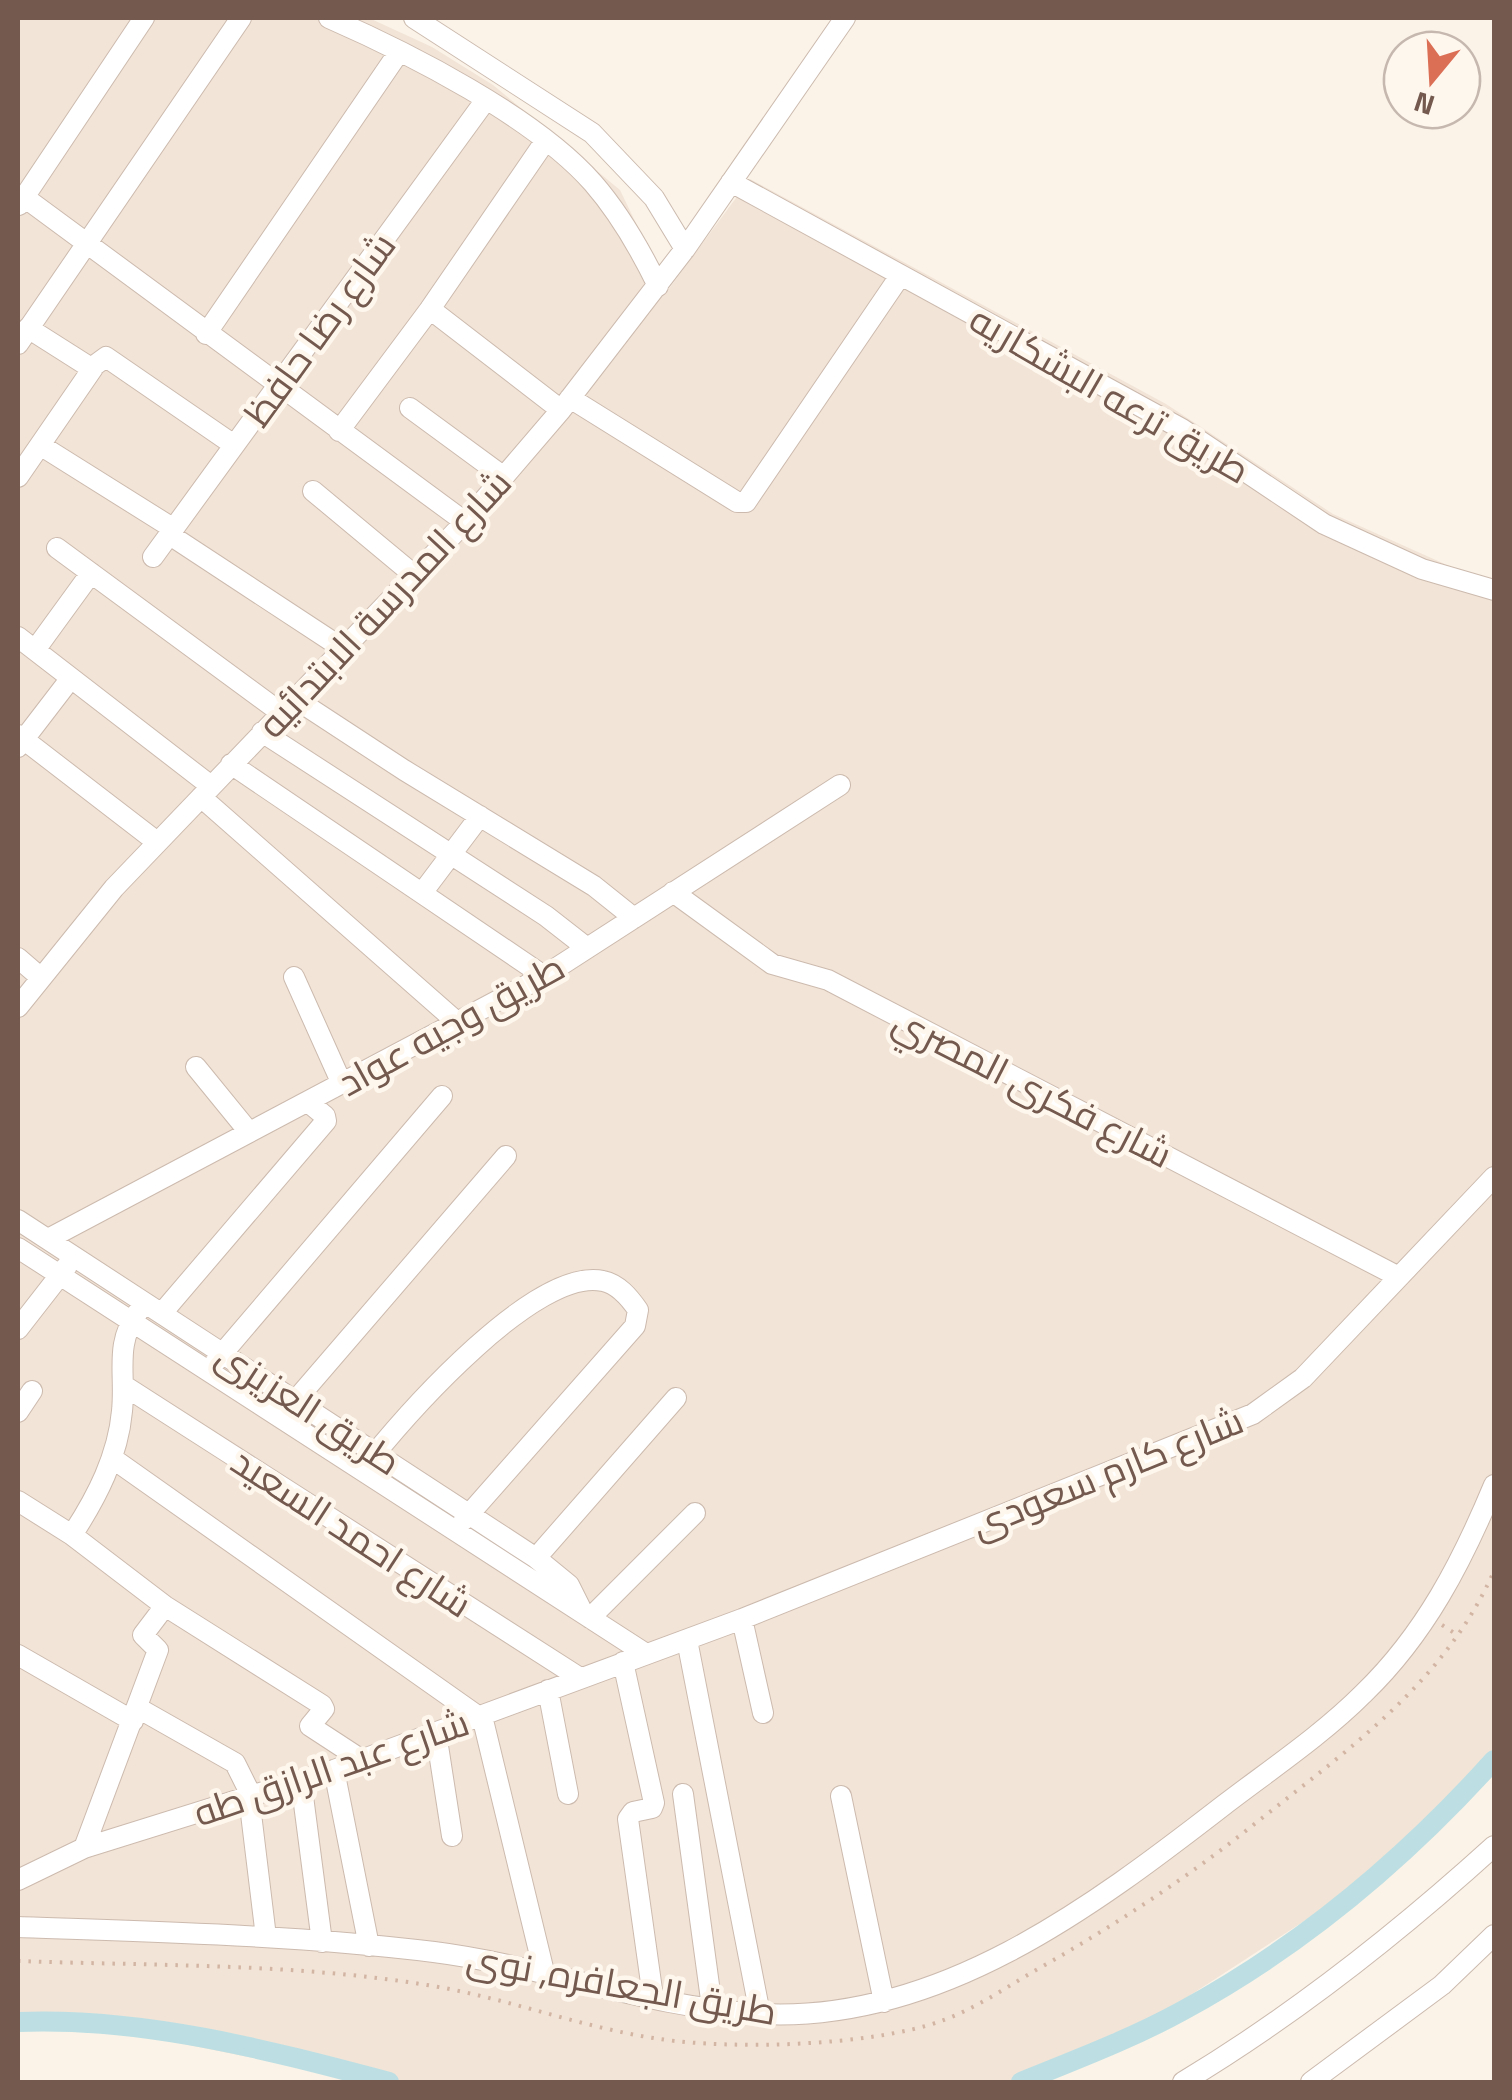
<svg xmlns="http://www.w3.org/2000/svg" width="1512" height="2100" viewBox="0 0 1512 2100" font-family="'Titillium Web',Cairo,sans-serif">
<rect width="100%" height="100%" fill="#fbf3e8"/>
<path fill="#f2e4d7" d="M 18,18 L 369,18 L 432,47 L 493,85 L 620,190 L 668,290 L 750,179 L 1166,404 L 1333,514 L 1467,574 L 1494,580 L 1494,1749 L 1477,1772 L 1355,1888 L 1112,2046 L 1046,2082 L 373,2082 L 69,2021 L 18,2020 Z"/>
<g fill="none" stroke-linecap="round" stroke-linejoin="round">
<path stroke="#bddfe3" stroke-width="20" d="M 18,2022 C 144,2017 268,2050 389,2082
M 1021,2082 C 1075,2060 1131,2039 1182,2011 C 1302,1946 1403,1861 1494,1760"/>
<g stroke="#ccbaae" stroke-width="22">
<path id="minor" d="M 329,18 C 409,53 535,117 593,183 C 620,214 640,249 658,286
M 414,18 L 592,133 L 654,198 L 685,249
M 731,182 L 1182,429 L 1324,524 L 1422,569 L 1494,590
M 24,197 L 465,522
M 19,205 L 144,18
M 430,309 L 561,410
M 28,328 L 91,368 L 106,357 L 234,445
M 206,334 L 399,52
M 18,344 L 241,18
M 570,398 L 737,502 L 746,502 L 900,276
M 410,408 L 504,477
M 339,431 L 430,309 L 546,140
M 40,445 L 174,529
M 18,477 L 93,368
M 313,491 L 414,575
M 170,535 L 342,648
M 57,548 L 280,712
M 153,557 L 485,101
M 18,637 L 211,786
M 35,650 L 91,573
M 294,698 L 404,770 L 594,886 L 634,918
M 262,732 L 546,916 L 587,948
M 18,735 L 157,842
M 18,747 L 71,678
M 231,764 L 544,976
M 201,797 L 458,1023
M 673,892 L 772,964 L 828,980 L 1399,1277
M 422,893 L 480,816
M 18,958 L 40,977
M 294,977 L 342,1084
M 18,1007 L 114,888 L 465,522 L 561,410 L 685,249 L 845,18
M 196,1067 L 249,1132
M 18,1220 L 536,1558 L 569,1585 L 582,1611
M 48,1239 L 544,976 L 840,785
M 18,1248 L 646,1654
M 162,1313 L 326,1121 L 325,1116 L 308,1102
M 18,1329 L 67,1266
M 216,1361 L 442,1096
M 123,1385 L 580,1678
M 289,1408 L 506,1156
M 18,1412 L 32,1391
M 112,1458 L 479,1717
M 369,1461 C 407,1414 536,1266 603,1281 C 618,1284 629,1297 638,1310 L 635,1326 L 464,1520
M 18,1501 L 72,1535 L 165,1606 L 322,1705 L 324,1709 L 310,1726 L 362,1760
M 72,1535 C 97,1497 118,1456 122,1411 C 126,1374 114,1344 138,1312
M 536,1558 L 676,1398
M 590,1618 L 695,1513
M 742,1619 L 763,1713
M 687,1640 L 760,2014
M 18,1655 L 133,1721
M 623,1662 L 654,1803 L 652,1808 L 633,1812 L 628,1819 L 653,1997
M 548,1690 L 568,1794
M 138,1708 L 235,1763 L 248,1789 L 266,1937
M 482,1716 L 545,1976
M 436,1733 L 452,1836
M 334,1770 L 369,1946
M 301,1781 L 322,1942
M 683,1794 L 712,2007
M 841,1796 L 884,2002
M 84,1848 L 158,1650 L 143,1635 L 165,1606
M 18,1880 L 84,1848 L 334,1770 L 742,1619 L 1253,1414 L 1303,1378 L 1494,1177
M 18,1927 C 157,1932 296,1935 434,1952 C 544,1966 650,2008 761,2014 C 938,2023 1091,1908 1224,1805 C 1271,1769 1322,1735 1364,1693 C 1425,1634 1462,1562 1494,1485
M 1183,2082 C 1296,2014 1397,1934 1494,1846
M 1311,2082 L 1442,1985 L 1494,1935"/>
</g>
<path stroke="#d3b5a4" stroke-width="4" stroke-dasharray="2.5 8" stroke-linecap="butt" d="M 1442,1625 L 1459,1636
M 18,1961 C 155,1966 297,1963 433,1986 C 510,1999 583,2028 660,2039 C 732,2050 872,2046 941,2021 C 975,2009 1005,1988 1036,1970 C 1114,1926 1187,1878 1257,1822 C 1349,1749 1445,1682 1494,1571"/>
<use href="#minor" stroke="#fff" stroke-width="20"/>
</g>
<g text-anchor="middle" dominant-baseline="central" stroke-width="9" stroke-linejoin="round" paint-order="stroke">
<g font-size="38" fill="#73594e" stroke="#fef7ee">
<text transform="translate(319 329) rotate(-54)">شارع رضا حافظ</text>
<text transform="translate(1110 394) rotate(30)">طريق ترعه البشكاريه</text>
<text transform="translate(384 603) rotate(-47)">شارع المدرسة الابتدائيه</text>
<text transform="translate(451 1024) rotate(-29)">طريق وجيه عواد</text>
<text transform="translate(1033 1087) rotate(27)">شارع فكرى المصري</text>
<text transform="translate(309 1408) rotate(33)">طريق العزيزى</text>
<text transform="translate(1107 1472) rotate(-22)">شارع كارم سعودى</text>
<text transform="translate(352 1532) rotate(33)">شارع احمد السعيد</text>
<text transform="translate(331 1767) rotate(-19)">شارع عبد الرازق طه</text>
<text transform="translate(622 1984) rotate(10)">طريق الجعافره, نوى</text>
</g>
</g>
<rect width="1512" height="2100" fill="none" stroke="#73594e" stroke-width="40"/>
<g transform="translate(1432 80) rotate(198)"><circle r="48" fill="#fef7ee" stroke="#c6b8ae" stroke-width="2.5"/>
<path d="M0-8L18 38L0 25L-18 38Z" fill="#db6f56"/>
<text y="-15" font-size="28" font-weight="bold" text-anchor="middle" fill="#73594e">N</text>
</g>
</svg>
